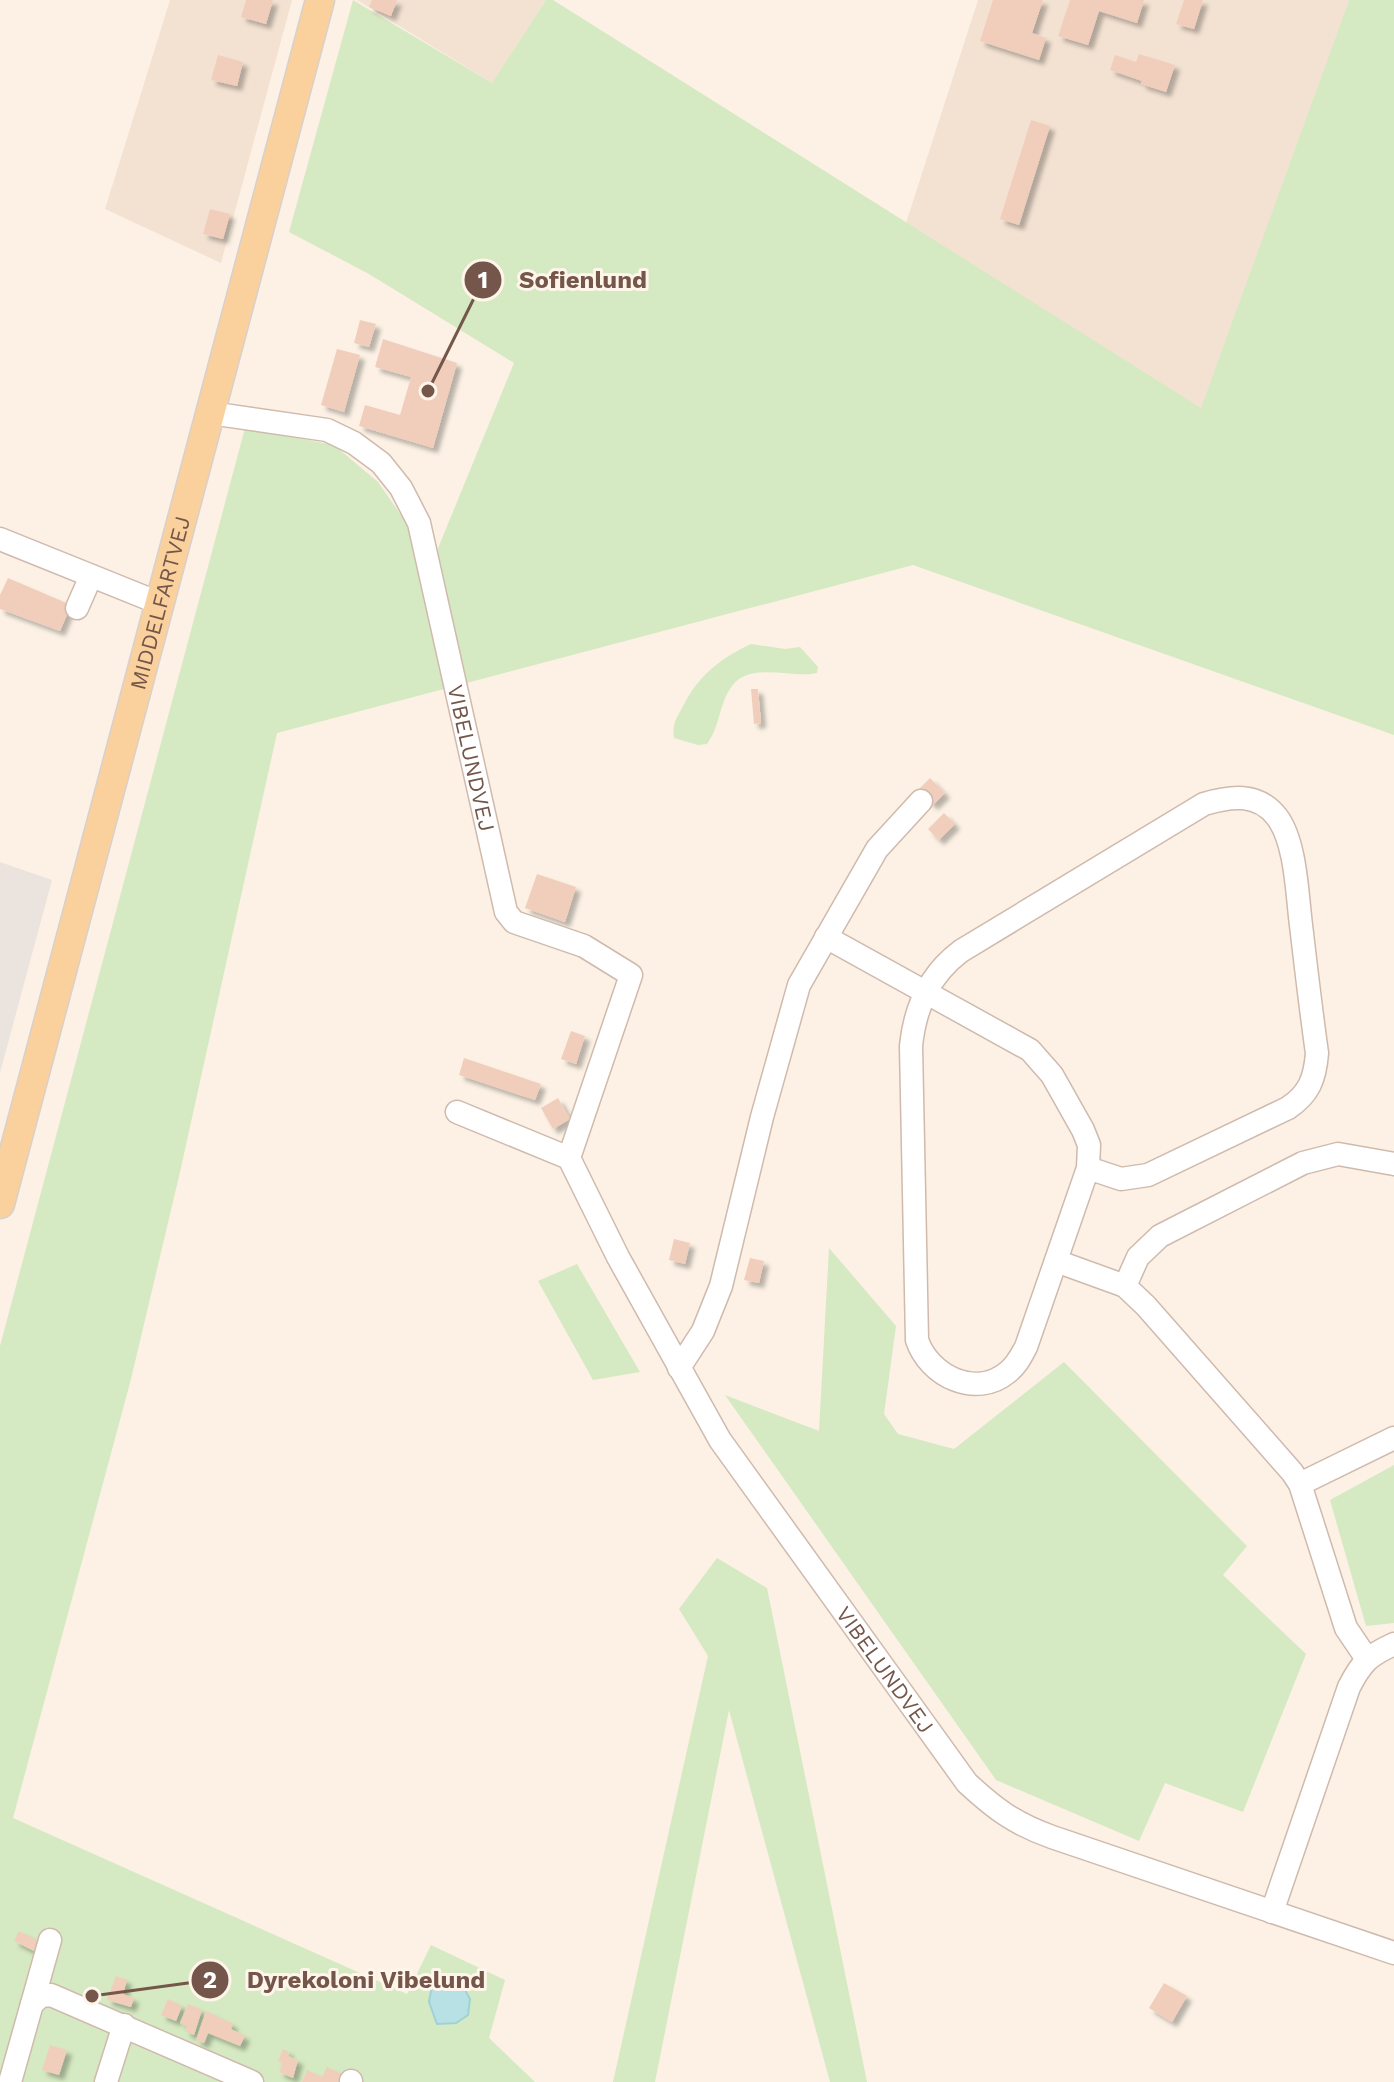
<svg xmlns="http://www.w3.org/2000/svg" width="1394" height="2082" viewBox="0 0 1394 2082" font-family="'Work Sans',sans-serif">
<defs>
<filter id="shadow"><feDropShadow dx="5" dy="5" stdDeviation="2" flood-color="#0004"/></filter>
</defs>
<rect width="100%" height="100%" fill="#fcf1e4"/>
<path fill="#f3e2d2" d="M 170,0 L 292,0 L 221,263 L 105,209 Z
M 357,0 L 546,0 L 492,83 Z
M 978,0 L 1349,0 L 1201,409 L 906,223 Z"/>
<path fill="#ebe4de" d="M 0,862 L 52,880 L 0,1073 Z"/>
<path fill="#d5e9c2" d="M 353,0 L 492,83 L 546,0 L 553,0 L 1201,408 L 1349,0 L 1394,0 L 1394,735 L 913,565 L 277,733 L 180,1172 L 131,1379 L 13,1818 L 407,1994 L 431,1945 L 505,1980 L 489,2038 L 535,2082 L 0,2082 L 0,1346 L 245,428 L 334,445 L 378,482 L 410,528 L 420,574 L 434,558 L 514,363 L 369,274 L 289,232 Z
M 751,644 L 785,649 L 800,647 L 818,667 L 817,673 C 794,679 750,661 732,686 C 719,703 720,727 707,744 L 698,745 L 674,738 C 672,725 676,719 682,708 C 698,676 719,659 751,644 Z
M 829,1248 L 896,1326 L 884,1414 L 898,1434 L 954,1449 L 1064,1362 L 1247,1546 L 1223,1575 L 1306,1654 L 1243,1812 L 1165,1783 L 1139,1841 L 996,1780 L 725,1395 L 819,1431 Z
M 577,1264 L 640,1372 L 593,1380 L 538,1281 Z
M 1394,1465 L 1394,1623 L 1366,1626 L 1330,1500 Z
M 717,1558 L 767,1588 L 867,2082 L 830,2082 L 729,1710 L 655,2082 L 613,2082 L 708,1656 L 679,1609 Z"/>
<path fill="#b8e1e5" stroke="#9fd2d7" stroke-width="2" d="M 447,1982 L 464,1988 L 470,1999 L 468,2015 L 456,2023 L 437,2024 L 429,2002 L 432,1986 Z"/>
<path fill="#f1cebc" filter="url(#shadow)" d="M 246,0 L 273,0 L 266,24 L 241,17 Z
M 372,0 L 397,0 L 391,16 L 369,7 Z
M 993,0 L 1043,0 L 1032,33 L 1046,38 L 1039,60 L 980,41 Z
M 1070,0 L 1144,0 L 1137,23 L 1099,11 L 1088,45 L 1058,36 Z
M 1184,0 L 1203,0 L 1194,29 L 1176,24 Z
M 1139,54 L 1175,65 L 1166,92 L 1141,84 L 1142,81 L 1110,70 L 1115,55 L 1136,62 Z
M 218,55 L 243,62 L 237,86 L 211,80 Z
M 1031,120 L 1050,126 L 1019,225 L 1000,219 Z
M 210,209 L 230,214 L 223,239 L 203,234 Z
M 360,320 L 376,324 L 369,347 L 354,343 Z
M 383,339 L 457,363 L 433,448 L 359,426 L 365,405 L 400,415 L 411,377 L 375,367 Z
M 337,349 L 360,355 L 344,412 L 321,405 Z
M 8,578 L 71,605 L 60,631 L 0,609 L 0,595 Z
M 751,689 L 758,689 L 761,723 L 754,724 Z
M 930,778 L 945,793 L 933,805 L 918,790 Z
M 944,813 L 955,824 L 939,840 L 928,829 Z
M 537,874 L 576,887 L 565,922 L 525,908 Z
M 571,1031 L 585,1036 L 576,1064 L 561,1059 Z
M 464,1058 L 541,1084 L 535,1100 L 459,1075 Z
M 558,1098 L 570,1119 L 553,1129 L 541,1108 Z
M 674,1239 L 690,1243 L 685,1264 L 669,1260 Z
M 750,1258 L 764,1261 L 759,1283 L 744,1280 Z
M 19,1931 L 41,1942 L 36,1952 L 14,1941 Z
M 116,1976 L 127,1980 L 123,1994 L 134,1998 L 131,2007 L 107,2000 Z
M 1164,1983 L 1187,1996 L 1172,2022 L 1149,2008 Z
M 168,1999 L 182,2006 L 176,2021 L 161,2015 Z
M 188,2004 L 202,2010 L 194,2035 L 185,2031 L 187,2026 L 180,2023 Z
M 206,2011 L 233,2024 L 231,2029 L 245,2036 L 240,2046 L 208,2033 L 204,2043 L 196,2040 Z
M 50,2045 L 67,2050 L 59,2075 L 42,2070 Z
M 283,2049 L 289,2052 L 288,2056 L 298,2060 L 293,2078 L 279,2072 L 283,2063 L 278,2061 Z
M 327,2067 L 344,2075 L 340,2082 L 302,2082 L 307,2070 L 322,2077 Z"/>
<g fill="none" stroke-linecap="round" stroke-linejoin="round">
<g stroke="#cfbaad" stroke-width="25">
<g id="minor">
<path id="s1" d="M 210,413 L 327,430 L 354,443 L 381,463 L 401,488 L 419,523 L 506,912 L 514,922 L 584,946 L 631,975 L 569,1158"/>
<path d="M 0,539 L 159,603"/>
<path d="M 77,608 L 91,576"/>
<path d="M 826,937 L 833,941 L 1030,1050 L 1052,1075 L 1083,1130 L 1089,1145 L 1088,1168 L 1026,1347 C 1021,1356 1017,1365 1008,1372 C 976,1399 929,1376 917,1340 L 911,1046 C 915,1007 929,975 961,951 L 1204,804 C 1230,796 1258,792 1277,817 C 1296,842 1297,894 1301,925 C 1306,968 1311,1011 1317,1053 C 1315,1079 1309,1094 1288,1108 L 1148,1175 L 1121,1179 L 1088,1168"/>
<path id="s2" d="M 457,1112 L 569,1158 L 618,1257 L 720,1440 L 967,1783 C 995,1809 1015,1824 1052,1837 L 1394,1953"/>
<path d="M 1056,1261 L 1125,1286 L 1146,1306 L 1292,1472 L 1300,1484 L 1346,1628 L 1367,1659"/>
<path d="M 1125,1286 L 1138,1257 L 1160,1236 L 1303,1163 L 1338,1154 L 1394,1164"/>
<path d="M 679,1368 L 703,1331 L 721,1286 L 762,1117 L 799,985 L 877,849 L 921,801"/>
<path d="M 1300,1484 L 1394,1438"/>
<path d="M 1272,1912 L 1349,1687 C 1362,1662 1368,1656 1394,1644"/>
<path d="M 32,2004 L 41,1996 L 51,1995 L 252,2082"/>
<path d="M 10,2082 L 50,1940"/>
<path d="M 106,2082 L 124,2025"/>
<path d="M 351,2082 L 351,2081"/>
</g>
</g>
<g stroke="#d8d0cc" stroke-width="31">
<g id="major">
<path id="s3" d="M 0,1204 L 320,0"/>
</g>
</g>
<use href="#minor" stroke="#fff" stroke-width="22"/>
<use href="#major" stroke="#fad19d" stroke-width="28"/>
</g>
<g text-anchor="middle" dominant-baseline="central" stroke-width="6" stroke-linejoin="round" paint-order="stroke">
<g font-size="22" fill="#74564a" stroke="#fff5ea">
<text stroke="none"><textPath href="#s3" startOffset="622">MIDDELFARTVEJ</textPath></text>
<text stroke="none"><textPath href="#s1" startOffset="494">VIBELUNDVEJ</textPath></text>
<text stroke="none"><textPath href="#s2" startOffset="724">VIBELUNDVEJ</textPath></text>
</g>
</g>
<path fill="none" stroke="#74564a" stroke-width="3" d="M428 391L483 280M92 1996L210 1980"/>
<g fill="#74564a" stroke="#fff5ea" stroke-width="3">
<circle cx="428" cy="391" r="8"/>
<circle cx="92" cy="1996" r="8"/>
<circle cx="483" cy="280" r="20"/>
<circle cx="210" cy="1980" r="20"/>
</g>
<g font-size="24" text-anchor="middle" font-weight="bold" fill="#fff">
<text x="483" y="288">1</text>
<text x="210" y="1988">2</text>
</g>
<g font-size="24" text-anchor="middle" font-weight="bold" fill="#74564a" stroke="#fff5ea" stroke-width="6" stroke-linejoin="round" paint-order="stroke">
<text x="583" y="288">Sofienlund</text>
<text x="366" y="1988">Dyrekoloni Vibelund</text>
</g>
</svg>
